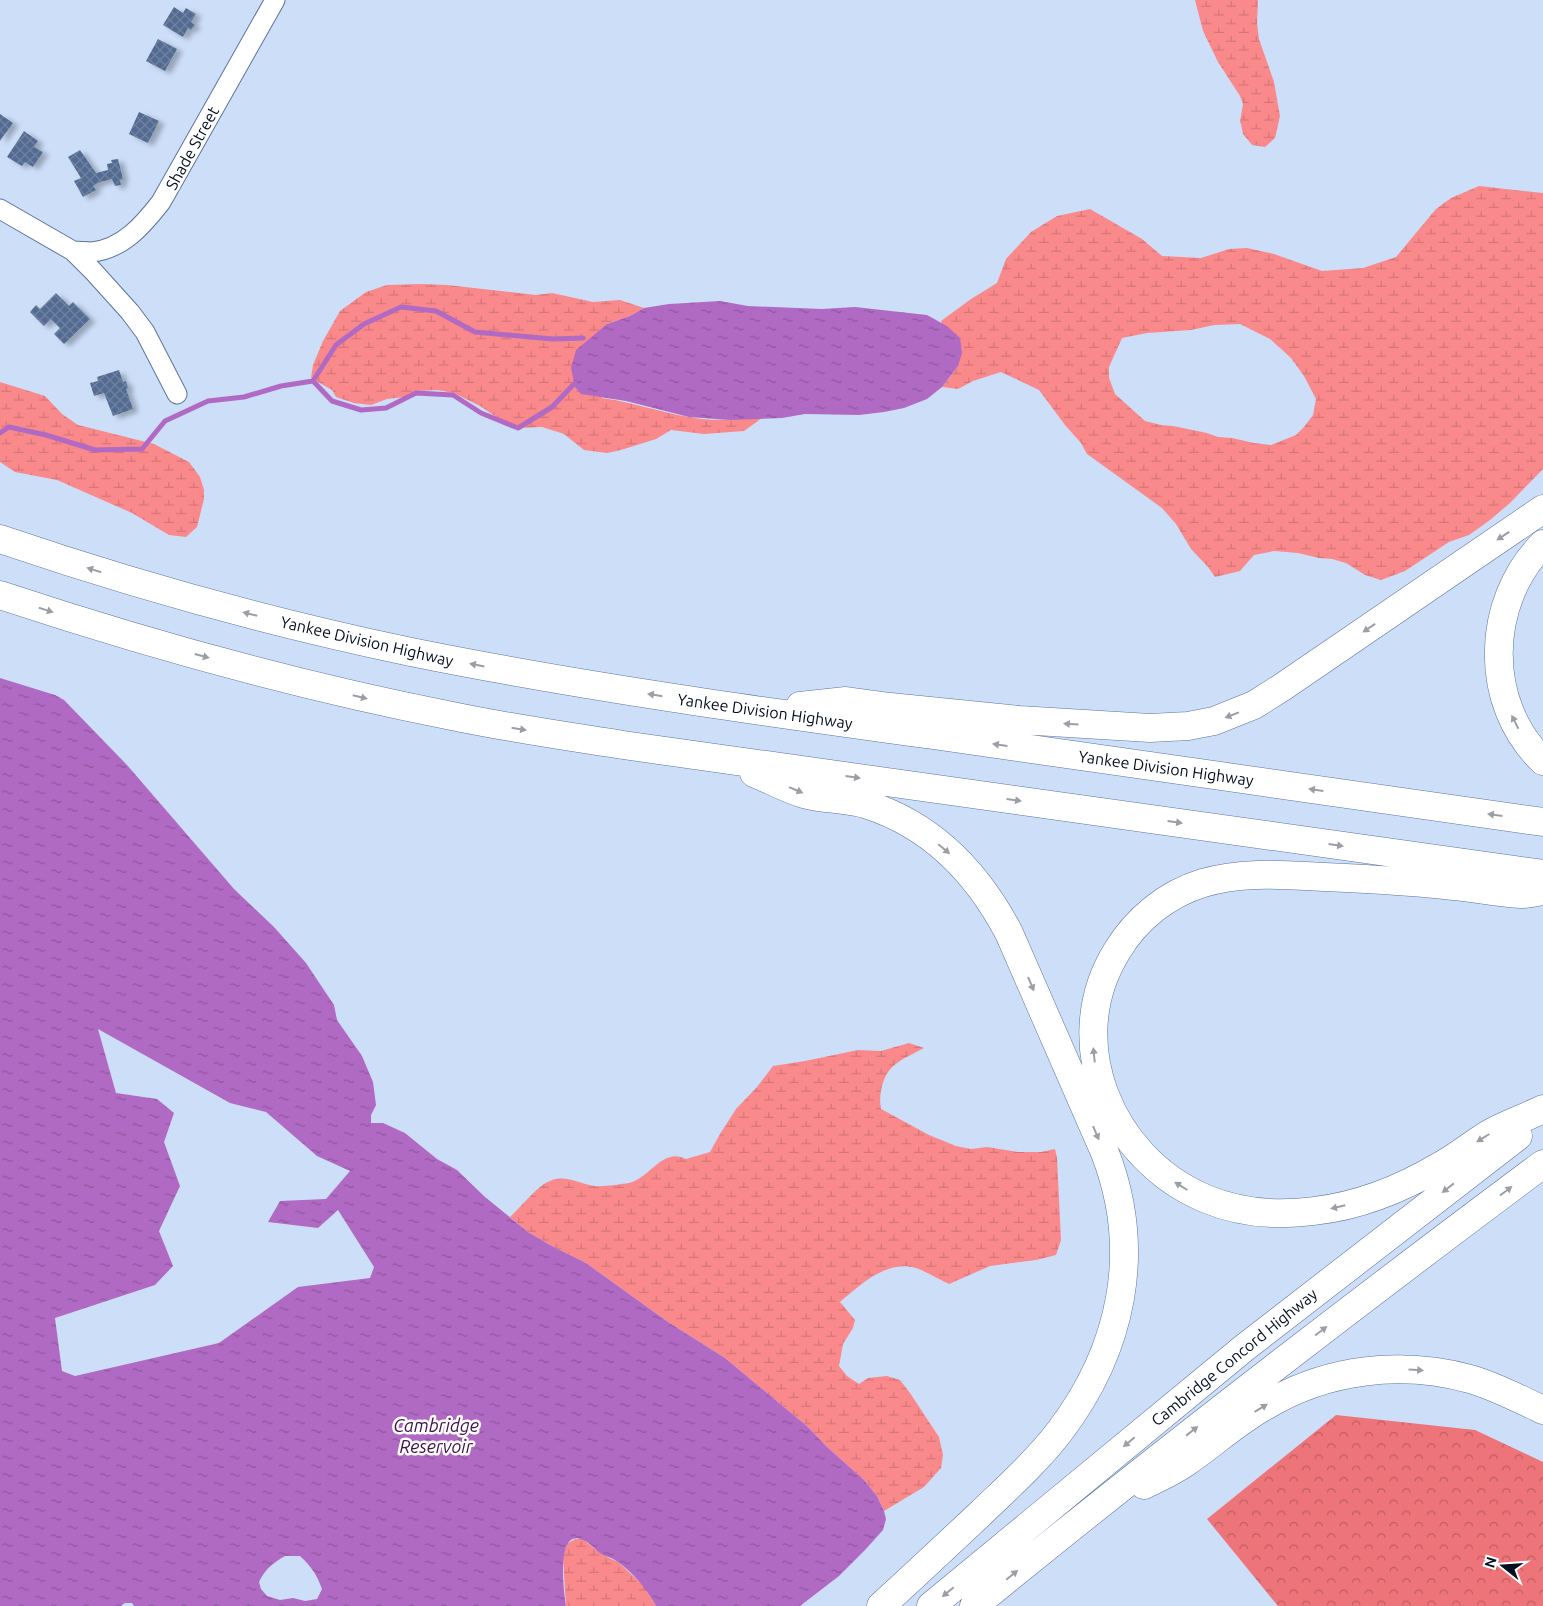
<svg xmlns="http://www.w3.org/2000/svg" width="1543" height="1606" viewBox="0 0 1543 1606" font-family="Ubuntu,sans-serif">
<defs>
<pattern id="forest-crowns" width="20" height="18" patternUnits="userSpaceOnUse" patternTransform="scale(1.25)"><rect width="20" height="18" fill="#ed7478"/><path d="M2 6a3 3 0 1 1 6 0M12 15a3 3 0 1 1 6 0" fill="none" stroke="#be5e62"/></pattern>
<pattern id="wetland-marsh" width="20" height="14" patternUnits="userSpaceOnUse" patternTransform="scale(1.25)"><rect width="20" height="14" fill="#fa898b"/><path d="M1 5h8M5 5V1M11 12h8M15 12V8" fill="none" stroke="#d57578"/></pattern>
<pattern id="water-ripples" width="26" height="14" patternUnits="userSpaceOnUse" patternTransform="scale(1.25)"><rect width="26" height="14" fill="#b16ac3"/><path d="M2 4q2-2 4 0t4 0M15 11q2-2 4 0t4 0" fill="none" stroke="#8e569e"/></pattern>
<pattern id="building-cross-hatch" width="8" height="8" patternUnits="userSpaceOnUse" patternTransform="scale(1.25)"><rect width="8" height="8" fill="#526b92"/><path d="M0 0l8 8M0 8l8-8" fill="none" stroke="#6f829e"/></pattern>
<filter id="shadow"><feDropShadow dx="5.5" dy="3" stdDeviation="2.5" flood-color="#0004"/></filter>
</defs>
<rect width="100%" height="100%" fill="#cddef9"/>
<path fill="url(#forest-crowns)" d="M 1336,1415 L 1475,1430 L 1543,1462 L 1543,1606 L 1278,1606 L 1207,1519 Z"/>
<path fill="url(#wetland-marsh)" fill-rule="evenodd" d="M 1195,0 L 1258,0 L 1257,23 L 1259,39 L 1274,82 L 1280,116 L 1275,138 L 1265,147 L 1252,145 L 1243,134 L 1241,124 L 1240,122 L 1243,104 L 1240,96 L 1218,62 L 1203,31 Z
M 1479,186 L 1543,193 L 1543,469 L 1510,503 L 1490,520 L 1469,535 L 1449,542 L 1405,571 L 1381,580 L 1365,575 L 1346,563 L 1332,559 L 1319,558 L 1298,553 L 1274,551 L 1254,555 L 1240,571 L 1215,577 L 1208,567 L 1191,549 L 1176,524 L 1162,508 L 1087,454 L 1081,443 L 1065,425 L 1039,390 L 1001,372 L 973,381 L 958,389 L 942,387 L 958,366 L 941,321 L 971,299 L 997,283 L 1006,259 L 1031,232 L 1057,216 L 1090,209 L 1142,239 L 1162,256 L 1201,258 L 1229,249 L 1247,248 L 1274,254 L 1322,271 L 1363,268 L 1396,257 L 1436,209 L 1451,198 ZM 1240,324 L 1270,339 L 1291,358 L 1304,376 L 1316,399 L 1313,415 L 1304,427 L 1296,435 L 1271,445 L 1254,443 L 1232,438 L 1218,437 L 1207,433 L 1173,426 L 1161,425 L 1145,421 L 1115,394 L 1109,378 L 1109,367 L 1122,338 L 1147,333 L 1191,330 L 1214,325 Z
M 422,284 L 447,285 L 536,295 L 552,293 L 593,302 L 620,300 L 644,308 L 630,316 L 607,324 L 602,398 C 632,402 659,412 689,417 C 712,422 738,419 762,418 L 744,431 L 704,434 L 671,430 L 656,439 L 621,450 L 607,453 L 584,450 L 564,434 L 542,427 L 520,428 L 501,420 L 480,406 L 454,393 L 437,390 L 416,391 L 404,397 L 387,399 L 371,405 L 354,403 L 336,397 L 332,390 L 311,378 L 313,365 L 323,341 L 340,311 L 366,292 L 387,285 Z
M 0,382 L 45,396 L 62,414 L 78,425 L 154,444 L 189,462 L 200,477 L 204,490 L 204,499 L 197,527 L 186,537 L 169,535 L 132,513 L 57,480 L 15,472 L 0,462 Z
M 909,1043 L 924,1048 C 915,1053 905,1057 897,1063 C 883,1072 878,1094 881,1109 L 929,1135 L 956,1146 L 971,1149 L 987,1147 L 1018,1152 L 1041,1152 L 1055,1149 L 1057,1158 L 1061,1240 L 1056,1255 L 1036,1260 L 990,1266 L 949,1284 C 938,1279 927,1272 916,1268 C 887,1259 860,1285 840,1302 L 855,1320 L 853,1328 L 843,1344 L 839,1366 L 847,1376 L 859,1384 L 868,1378 L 887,1376 L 900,1380 L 910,1393 L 939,1437 L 943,1455 L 941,1468 L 924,1487 L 884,1511 L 877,1496 L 864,1480 L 826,1446 L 808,1427 L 725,1358 L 668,1322 L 586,1263 L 550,1245 L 528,1232 L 510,1217 C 520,1208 538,1185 550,1181 C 566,1174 579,1184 595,1186 C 602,1187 622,1184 629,1183 C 650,1178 663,1147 686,1159 L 710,1152 L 720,1134 L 736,1109 L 757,1087 L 773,1066 L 805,1061 L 858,1050 L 881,1051 Z
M 575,1539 L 583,1539 L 601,1554 L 618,1562 L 644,1586 L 656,1606 L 566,1606 L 563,1557 L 567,1544 Z"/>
<path fill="url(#water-ripples)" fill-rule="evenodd" d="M 720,301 L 748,306 L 822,309 L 855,307 L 927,315 L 947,326 L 960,338 L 962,353 L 958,366 L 942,387 L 927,399 L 904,408 L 884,412 L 859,415 L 805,414 L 782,418 L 730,420 L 689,417 L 626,401 L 581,394 L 575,387 L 571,368 L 576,350 L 607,324 L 630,316 L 644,308 L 669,304 Z
M 0,678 L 55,695 L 64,700 L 127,765 L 234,889 L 274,927 L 306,963 L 334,1005 L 337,1020 L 362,1056 L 373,1082 L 376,1105 L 371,1115 L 371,1123 L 383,1123 L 405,1133 L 437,1159 L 457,1170 L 485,1197 L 528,1232 L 550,1245 L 586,1263 L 668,1322 L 725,1358 L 808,1427 L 826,1446 L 864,1480 L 877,1496 L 884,1511 L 886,1519 L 883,1530 L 865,1550 L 839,1576 L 800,1606 L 656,1606 C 647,1589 632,1571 615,1560 C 611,1557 606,1557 601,1554 C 595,1550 591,1543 583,1540 C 555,1527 564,1593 566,1606 L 134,1606 L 132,1603 L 125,1603 L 121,1606 L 0,1606 ZM 98,1029 L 230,1103 L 266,1112 L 317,1156 L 350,1171 L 326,1199 L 280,1201 L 268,1222 L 318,1228 L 338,1210 L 374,1267 L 370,1278 L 298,1287 L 219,1343 L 75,1376 L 62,1371 L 55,1318 L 155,1285 L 173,1266 L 159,1231 L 180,1186 L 164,1142 L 174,1113 L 157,1099 L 116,1093 ZM 285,1556 L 300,1556 C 311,1566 317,1575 322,1589 L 317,1599 L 305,1601 L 293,1598 L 280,1600 L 267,1596 L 261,1589 L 259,1582 C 265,1569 273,1563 285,1556 Z"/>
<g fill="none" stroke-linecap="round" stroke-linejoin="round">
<path stroke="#b16ac3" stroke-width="5" d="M 313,381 L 336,345 L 364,324 L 401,307 L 436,311 L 475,332 L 553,339 L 583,338
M 0,433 L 9,427 L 46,435 L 95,450 L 142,449 L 165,421 L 208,401 L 244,397 L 281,386 L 313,381 L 332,401 L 361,410 L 386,408 L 416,393 L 453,395 L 481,413 L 518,428 L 552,407 L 575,383"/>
</g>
<path fill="url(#building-cross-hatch)" filter="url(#shadow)" d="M 174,7 L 183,13 L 186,8 L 196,14 L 191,22 L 195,25 L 191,30 L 188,28 L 183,37 L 163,25 Z
M 158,39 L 177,49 L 165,71 L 146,61 Z
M 139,112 L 159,121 L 148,143 L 129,134 Z
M 0,114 L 13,123 L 0,141 Z
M 24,131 L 38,141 L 34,147 L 43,152 L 33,167 L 25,162 L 22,166 L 7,157 Z
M 80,150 L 96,173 L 108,170 L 107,164 L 112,163 L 111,160 L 118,159 L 123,179 L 120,180 L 121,185 L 115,186 L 112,179 L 100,182 L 93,186 L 96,190 L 83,197 L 74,181 L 81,178 L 68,157 Z
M 56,293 L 69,306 L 73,302 L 90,319 L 64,344 L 54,334 L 60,328 L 51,319 L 44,326 L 30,312 L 36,305 L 40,309 Z
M 119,370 L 123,382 L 126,381 L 128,388 L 126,389 L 133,409 L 113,416 L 104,393 L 94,396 L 90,383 L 98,381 L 97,377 Z"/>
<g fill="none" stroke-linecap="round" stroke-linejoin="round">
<g stroke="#5b749c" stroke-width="21">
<path id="street" d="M 0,209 L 73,251 L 93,271 L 130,312 L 145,332 L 177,394
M 73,251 C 79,251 86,252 92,252 C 123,249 144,224 161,202 L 275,0"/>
</g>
<g stroke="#5b749c" stroke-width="29">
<path id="highway" d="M 0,539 C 135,585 272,623 411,652 C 584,687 759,711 933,735 C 1136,764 1340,793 1543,822
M 1543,544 C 1485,602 1483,704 1543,761
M 0,595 C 148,644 299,686 452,716 C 509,728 566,736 623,745 L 1543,874
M 800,706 L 846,701 L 890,707 L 1019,720 L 1150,728 L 1188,726 L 1214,721 L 1254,705 L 1281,688 L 1543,509
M 754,773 C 771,780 787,789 804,794 C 825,800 847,798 868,805 C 933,826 978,874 1009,933 L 1105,1153 C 1143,1251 1122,1349 1060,1431 C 1037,1461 1008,1487 981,1513 C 948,1544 915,1575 881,1606
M 1543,891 C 1536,892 1528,894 1521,894 C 1499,893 1476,888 1454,886 C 1411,881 1368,879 1325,877 C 1284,875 1243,871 1203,883 C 1167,894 1136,919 1117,951 C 1061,1041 1110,1158 1204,1198 C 1239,1213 1277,1216 1314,1211 C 1358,1206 1403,1188 1440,1166 C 1457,1157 1471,1145 1487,1135 C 1504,1125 1525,1118 1543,1109
M 1144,1485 C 1158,1478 1172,1472 1185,1463 C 1212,1445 1236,1422 1265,1406 C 1326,1369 1401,1360 1470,1379 C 1495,1386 1519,1399 1543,1410
M 931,1606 L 1244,1348 L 1518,1136
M 974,1606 C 1160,1454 1350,1308 1543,1164"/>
</g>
<use href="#street" stroke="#fff" stroke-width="19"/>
<use href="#highway" stroke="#fff" stroke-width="28"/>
</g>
<defs><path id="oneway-solid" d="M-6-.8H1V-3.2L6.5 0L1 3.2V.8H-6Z" transform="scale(1.25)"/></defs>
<g fill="#9b9fa5">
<use href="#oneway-solid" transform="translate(1503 536) rotate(146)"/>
<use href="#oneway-solid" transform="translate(94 570) rotate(-163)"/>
<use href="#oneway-solid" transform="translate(46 610) rotate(17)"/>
<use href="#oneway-solid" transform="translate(250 614) rotate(-166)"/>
<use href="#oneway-solid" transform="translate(1369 628) rotate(146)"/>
<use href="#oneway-solid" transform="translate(202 656) rotate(15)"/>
<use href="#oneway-solid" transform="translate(477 665) rotate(-169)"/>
<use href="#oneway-solid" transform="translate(655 695) rotate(-171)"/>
<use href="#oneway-solid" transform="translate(360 697) rotate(13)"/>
<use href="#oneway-solid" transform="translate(1232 715) rotate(159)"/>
<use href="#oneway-solid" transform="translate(1515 722) rotate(-117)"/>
<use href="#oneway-solid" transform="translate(1071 724) rotate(-176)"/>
<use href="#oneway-solid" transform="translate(519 729) rotate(9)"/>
<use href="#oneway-solid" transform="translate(1000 745) rotate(-172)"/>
<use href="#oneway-solid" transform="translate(853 777) rotate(8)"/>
<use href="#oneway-solid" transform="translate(796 790) rotate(23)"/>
<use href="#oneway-solid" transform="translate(1316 790) rotate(-172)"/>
<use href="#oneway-solid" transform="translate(1014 800) rotate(8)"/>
<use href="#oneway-solid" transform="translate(1495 815) rotate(-172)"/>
<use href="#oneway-solid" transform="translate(1175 822) rotate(8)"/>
<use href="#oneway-solid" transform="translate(1336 845) rotate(8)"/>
<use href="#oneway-solid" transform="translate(944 849) rotate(40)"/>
<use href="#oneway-solid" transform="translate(1031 984) rotate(67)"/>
<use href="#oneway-solid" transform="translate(1094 1055) rotate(-96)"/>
<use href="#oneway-solid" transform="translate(1096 1133) rotate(67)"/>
<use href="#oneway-solid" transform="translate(1483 1138) rotate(148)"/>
<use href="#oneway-solid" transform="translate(1181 1186) rotate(-148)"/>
<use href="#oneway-solid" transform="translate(1448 1188) rotate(142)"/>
<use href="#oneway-solid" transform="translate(1506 1191) rotate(-37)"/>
<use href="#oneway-solid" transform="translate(1338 1207) rotate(167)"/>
<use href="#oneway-solid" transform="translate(1321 1331) rotate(-37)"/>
<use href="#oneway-solid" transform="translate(1416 1370) rotate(4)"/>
<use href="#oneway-solid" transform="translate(1261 1408) rotate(-31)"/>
<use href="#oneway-solid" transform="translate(1192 1431) rotate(-38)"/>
<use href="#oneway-solid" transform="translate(1129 1442) rotate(140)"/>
<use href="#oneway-solid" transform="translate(1012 1575) rotate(-39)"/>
<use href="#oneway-solid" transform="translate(948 1592) rotate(140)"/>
</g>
<g text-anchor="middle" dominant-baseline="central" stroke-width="5" stroke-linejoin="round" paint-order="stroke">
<g font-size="16" fill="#060e1d" stroke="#fefefe">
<text transform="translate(192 148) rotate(-61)">Shade Street</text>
<text transform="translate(367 641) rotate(13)">Yankee Division Highway</text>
<text transform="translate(765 711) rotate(8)">Yankee Division Highway</text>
<text transform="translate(1166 768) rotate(8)">Yankee Division Highway</text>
<text transform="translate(1234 1357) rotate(-39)">Cambridge Concord Highway</text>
</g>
<g font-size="18" font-style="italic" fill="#40124b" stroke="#fefefe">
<text x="436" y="1425">Cambridge<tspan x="436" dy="21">Reservoir</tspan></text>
</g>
</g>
<g transform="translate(1503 1566) rotate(287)" stroke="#fefefe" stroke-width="4" paint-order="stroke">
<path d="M0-4L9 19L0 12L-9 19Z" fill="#060e1d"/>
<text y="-8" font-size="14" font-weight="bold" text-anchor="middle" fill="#060e1d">N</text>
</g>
</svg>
